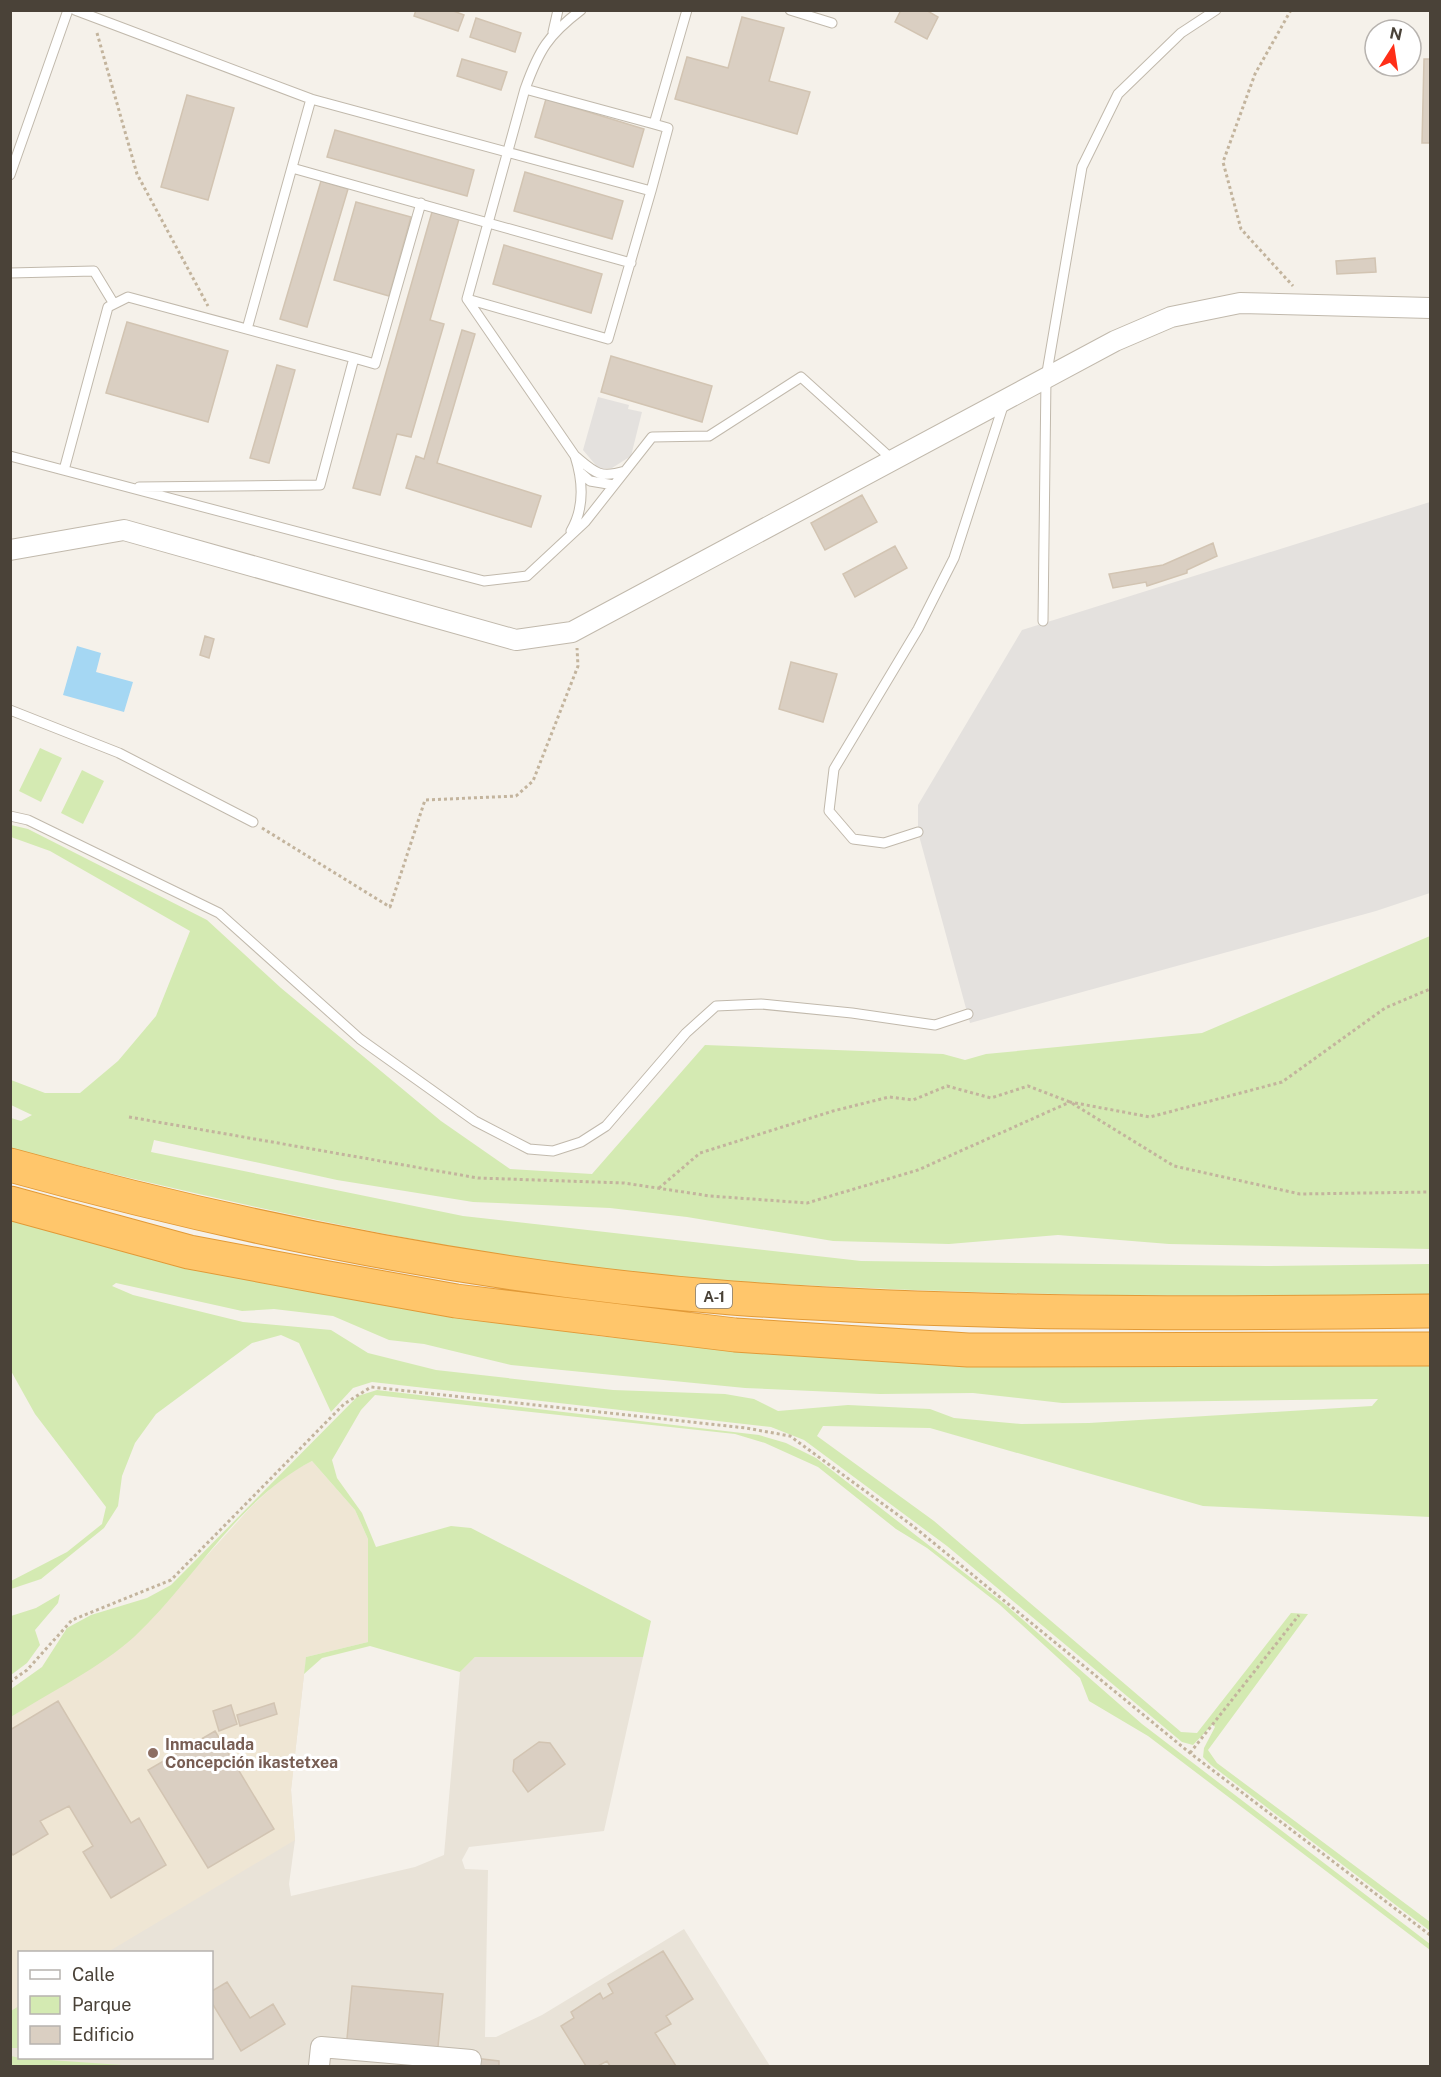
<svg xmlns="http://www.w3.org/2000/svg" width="1441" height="2077" viewBox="0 0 1441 2077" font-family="'Public Sans',sans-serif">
<rect width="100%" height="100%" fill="#f5f1ea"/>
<path fill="#e9e3d8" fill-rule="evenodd" d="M 306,1657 L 291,1790 L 295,1840 L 289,1884 L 291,1896 L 415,1867 L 444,1855 L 460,1672 L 475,1657 L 643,1657 L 604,1831 L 469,1847 L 462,1860 L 465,1869 L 488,1870 L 485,2037 L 496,2037 L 542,2015 L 684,1929 L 770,2066 L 11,2066 L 11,1717 ZM 20,1952 L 212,1952 L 212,2058 L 20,2058 Z"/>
<path fill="#efe6d4" d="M 312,1461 L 355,1510 L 368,1539 L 368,1642 L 306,1657 L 291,1790 L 295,1840 L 108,1952 L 20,1952 L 19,2006 L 11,2011 L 11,1717 L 133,1637 L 250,1508 L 285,1475 Z"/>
<path fill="#d4eab2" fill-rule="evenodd" d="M 40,748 L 62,758 L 41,802 L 19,791 Z
M 82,770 L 104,781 L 83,824 L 61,813 Z
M 11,825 L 28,829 L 207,920 L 281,988 L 441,1121 L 510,1169 L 592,1174 L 705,1045 L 943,1054 L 965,1060 L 986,1054 L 1202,1033 L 1430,936 L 1430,1249 L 1169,1244 L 1058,1235 L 949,1244 L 833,1241 L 687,1217 L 610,1208 L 473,1202 L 337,1180 L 154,1140 L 151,1152 L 463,1216 L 861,1261 L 1266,1266 L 1430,1264 L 1430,1294 C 1243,1297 1056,1297 869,1288 C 776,1284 681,1281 589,1268 C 394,1241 201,1196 11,1149 L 11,1118 L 21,1121 L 32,1115 L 11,1105 L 11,1080 L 45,1093 L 80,1093 L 118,1061 L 156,1016 L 190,931 L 50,851 L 11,837 Z
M 11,1220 L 381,1303 L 598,1336 L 749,1351 L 1112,1366 L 1430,1365 L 1430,1517 L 1203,1506 L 930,1428 L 823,1426 L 817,1436 L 934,1521 L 1181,1732 L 1197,1733 L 1291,1613 L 1308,1614 L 1208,1750 L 1217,1763 L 1430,1922 L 1430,1931 L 1211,1765 L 1203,1757 L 1204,1748 L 1215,1727 L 1213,1724 L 1193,1745 L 1182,1742 L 947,1546 L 804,1440 L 771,1427 L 372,1382 L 353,1388 L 331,1412 L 299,1343 L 281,1335 L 252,1343 L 156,1414 L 135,1443 L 122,1476 L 118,1506 L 104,1528 L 41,1579 L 11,1589 L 11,1581 L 67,1552 L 102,1524 L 106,1507 L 35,1414 L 11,1371 ZM 116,1283 L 242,1311 L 274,1309 L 333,1316 L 389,1340 L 424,1344 L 511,1365 L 745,1388 L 880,1394 L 973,1393 L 1062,1403 L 1378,1399 L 1372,1406 L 1089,1423 L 1021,1424 L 954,1418 L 930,1409 L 848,1405 L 778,1411 L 754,1399 L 725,1394 L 613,1390 L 436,1370 L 368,1353 L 331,1330 L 243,1322 L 133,1295 L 112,1286 Z
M 377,1390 L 759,1435 L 786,1443 L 816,1458 L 1006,1605 L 1142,1724 L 1430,1944 L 1430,1950 L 1148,1736 L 1089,1701 L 1080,1678 L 1000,1605 L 927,1548 L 896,1529 L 818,1467 L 765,1443 L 735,1434 L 375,1395 L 361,1410 L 332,1460 L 337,1478 L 362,1513 L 376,1547 L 451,1526 L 471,1528 L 651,1621 L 643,1657 L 475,1657 L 460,1672 L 370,1646 L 322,1658 L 304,1674 L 306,1657 L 368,1642 L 368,1539 L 355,1510 L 312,1461 C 237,1500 194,1581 134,1637 C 101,1667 49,1693 11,1717 L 11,1689 L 42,1667 L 67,1628 L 91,1615 L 147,1598 L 171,1585 L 358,1396 Z
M 60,1594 L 58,1603 L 35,1630 L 40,1645 L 27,1663 L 11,1675 L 11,1616 L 36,1608 Z
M 19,2006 L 19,2048 L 11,2048 L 11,2011 Z
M 11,2056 L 20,2058 L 137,2066 L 11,2066 Z"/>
<path fill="#e4e1de" d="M 598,397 L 629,405 L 628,409 L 642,412 L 631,456 L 612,468 L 599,469 L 583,450 Z
M 1430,502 L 1430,893 L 1376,911 L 970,1023 L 918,832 L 918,805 L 1022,630 Z"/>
<path fill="#a5d7f3" d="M 77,646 L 101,653 L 96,672 L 133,682 L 124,712 L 63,695 Z"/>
<path fill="#dacfc2" stroke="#d2c4b2" stroke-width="1.5" d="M 416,10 L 451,10 L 464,15 L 458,31 L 414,16 Z
M 901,10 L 926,10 L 938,17 L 927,39 L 895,22 Z
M 742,17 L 784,28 L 769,81 L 810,92 L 797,134 L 675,99 L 687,57 L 728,68 Z
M 476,18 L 521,33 L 515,52 L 470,37 Z
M 462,59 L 507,72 L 501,90 L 457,76 Z
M 1424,59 L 1430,59 L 1430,143 L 1422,143 Z
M 187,95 L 234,108 L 208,200 L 161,187 Z
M 546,99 L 644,129 L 633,167 L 535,137 Z
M 335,130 L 474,170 L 467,196 L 327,157 Z
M 525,172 L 623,201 L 612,239 L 514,211 Z
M 321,181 L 348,189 L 307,327 L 280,319 Z
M 356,202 L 411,217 L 389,296 L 334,280 Z
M 432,212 L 459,219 L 430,320 L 444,324 L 411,437 L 397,434 L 380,495 L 353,488 Z
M 504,245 L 602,274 L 591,313 L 493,284 Z
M 1375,258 L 1376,272 L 1337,274 L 1336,261 Z
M 127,322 L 228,351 L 208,422 L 106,393 Z
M 462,330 L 475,334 L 437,463 L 541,496 L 531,527 L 406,488 L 416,456 L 424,459 Z
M 611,356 L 712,386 L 702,422 L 601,392 Z
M 277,365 L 295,370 L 269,463 L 250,458 Z
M 862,495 L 877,522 L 825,550 L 811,523 Z
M 1213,543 L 1217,556 L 1187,570 L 1187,573 L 1147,586 L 1146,582 L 1113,588 L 1109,574 L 1163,565 Z
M 895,546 L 907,568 L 855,597 L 843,574 Z
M 205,636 L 214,639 L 209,658 L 200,655 Z
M 791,662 L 837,674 L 823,722 L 779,709 Z
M 58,1701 L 131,1823 L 139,1818 L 166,1865 L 111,1898 L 83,1852 L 93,1846 L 69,1806 L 40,1821 L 48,1834 L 13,1855 L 10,1851 L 10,1730 Z
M 274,1703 L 277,1714 L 240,1726 L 237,1715 Z
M 231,1705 L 237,1724 L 219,1731 L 213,1711 Z
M 215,1731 L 274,1829 L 208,1868 L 148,1770 Z
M 539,1742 L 550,1743 L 565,1764 L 528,1792 L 513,1771 L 514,1760 Z
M 663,1951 L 693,1999 L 666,2016 L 671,2024 L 655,2033 L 676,2066 L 610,2066 L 607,2061 L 598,2066 L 586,2066 L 561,2026 L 574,2018 L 571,2012 L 600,1993 L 603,1999 L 613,1993 L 608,1984 Z
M 227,1982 L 250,2018 L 273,2004 L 285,2024 L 241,2051 L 212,2003 L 212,1991 Z
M 352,1986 L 443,1994 L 437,2057 L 346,2049 Z
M 474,2058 L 499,2061 L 499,2066 L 473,2066 Z"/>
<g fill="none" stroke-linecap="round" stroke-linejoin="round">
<g stroke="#c1b9ac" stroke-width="11">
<path id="lane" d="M 75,10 L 311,99
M 790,10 L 832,23
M 553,32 L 558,10
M 525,89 C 539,50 548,35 581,10
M 292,168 L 631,263
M 10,175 L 68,10
M 651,191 L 668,128 L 654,124
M 10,273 L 94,271 L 114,304
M 467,299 L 575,456 C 594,472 599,479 625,471
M 247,329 L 311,99 L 651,191 L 608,339 L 467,299 C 486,229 505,159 525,89 L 654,124 L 687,10
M 354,358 L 375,364 L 421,203
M 10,456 L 484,581 L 527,576 L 585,522 L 652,437 L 709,436 L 801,377 L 894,461
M 64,470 L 108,307 L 128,297 L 354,358 L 320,485 L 139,487
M 581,473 L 590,481 L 614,485
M 571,531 C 585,507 583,481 575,456
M 1043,621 L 1046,378 L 1082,167 L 1118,94 L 1181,33 L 1216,10
M 10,710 L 119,753 L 253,822
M 10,816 L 28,820 L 219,913 L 360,1039 L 475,1121 L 529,1149 L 553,1151 L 581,1142 L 606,1126 L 686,1033 L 716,1006 L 761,1004 L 852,1013 L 935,1025 L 968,1014
M 918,832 L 884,843 L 853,839 L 829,811 L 834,769 L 918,629 L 954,558 L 1004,403"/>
</g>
<g stroke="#c1b9ac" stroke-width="22">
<path id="street" d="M 10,550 L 124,530 L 516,640 L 572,632 L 1115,341 L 1171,317 L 1240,303 L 1430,308
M 319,2066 L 321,2047 L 471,2060 L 470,2066"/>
</g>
<g stroke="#e29a37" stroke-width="35">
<path id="highway" d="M 10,1165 C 245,1230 489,1279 732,1298 C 965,1315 1198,1314 1430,1311
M 10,1203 L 189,1252 L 328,1278 L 456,1301 L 735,1335 L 968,1350 L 1430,1349"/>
</g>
<path stroke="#c3b49d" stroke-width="3" stroke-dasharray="3 3" stroke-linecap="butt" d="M 1291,10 L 1255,74 L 1223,162 L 1241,229 L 1293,286
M 97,33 L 137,174 L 208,306
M 262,828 L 390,907 L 425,800 L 516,796 L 533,781 L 578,666 L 577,648
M 129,1117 L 478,1178 L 624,1183 L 710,1196 L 807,1203 L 918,1170 L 1070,1102 L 1150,1117 L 1282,1082 L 1385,1008 L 1430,989
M 659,1188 L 700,1153 L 833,1111 L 889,1097 L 913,1100 L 947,1086 L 991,1098 L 1028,1086 L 1070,1102 L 1174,1166 L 1300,1194 L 1430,1192
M 10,1682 L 27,1670 L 72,1620 L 171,1580 L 344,1404 L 371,1387 L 746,1428 L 790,1436 L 913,1526 L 1190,1753 L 1430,1935
M 1190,1753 L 1299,1615"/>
<use href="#lane" stroke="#fff" stroke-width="9"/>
<use href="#street" stroke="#fff" stroke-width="20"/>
<use href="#highway" stroke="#ffc66b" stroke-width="33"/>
</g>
<circle fill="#8d6e63" stroke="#fff" stroke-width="2" cx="153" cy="1753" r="6"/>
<g text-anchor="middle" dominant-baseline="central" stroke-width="6" stroke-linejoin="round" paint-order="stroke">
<rect fill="#fff" stroke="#807b74" stroke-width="1.5" x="696" y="1284" width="36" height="24" rx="4.5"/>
<g font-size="15" font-weight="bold" fill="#4a4238">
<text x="714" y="1296">A-1</text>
</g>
<g font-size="16" font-weight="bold" fill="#785e54" stroke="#fff" text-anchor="start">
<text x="165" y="1744">Inmaculada<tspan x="165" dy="18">Concepción ikastetxea</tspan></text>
</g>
</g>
<rect width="1441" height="2077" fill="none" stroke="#4a4238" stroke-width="24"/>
<rect x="18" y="1951" width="195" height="108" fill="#ffffff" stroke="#b7b3af" stroke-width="1.5"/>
<rect x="30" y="1970" width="30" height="9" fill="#ffffff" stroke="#b7b3af" stroke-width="1.5"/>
<text x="72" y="1981" font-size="18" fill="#4a4238">Calle</text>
<rect x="30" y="1996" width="30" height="18" fill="#d4eab2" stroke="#b7b3af" stroke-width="1.5"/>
<text x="72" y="2011" font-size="18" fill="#4a4238">Parque</text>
<rect x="30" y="2026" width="30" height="18" fill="#dacfc2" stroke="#b7b3af" stroke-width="1.5"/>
<text x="72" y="2041" font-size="18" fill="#4a4238">Edificio</text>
<g transform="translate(1393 48) rotate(12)"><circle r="28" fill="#ffffff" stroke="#b7b3af" stroke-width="1.5"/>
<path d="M0-4.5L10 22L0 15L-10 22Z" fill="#ff2e17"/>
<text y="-9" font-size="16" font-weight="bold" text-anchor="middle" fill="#4a4238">N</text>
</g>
</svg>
